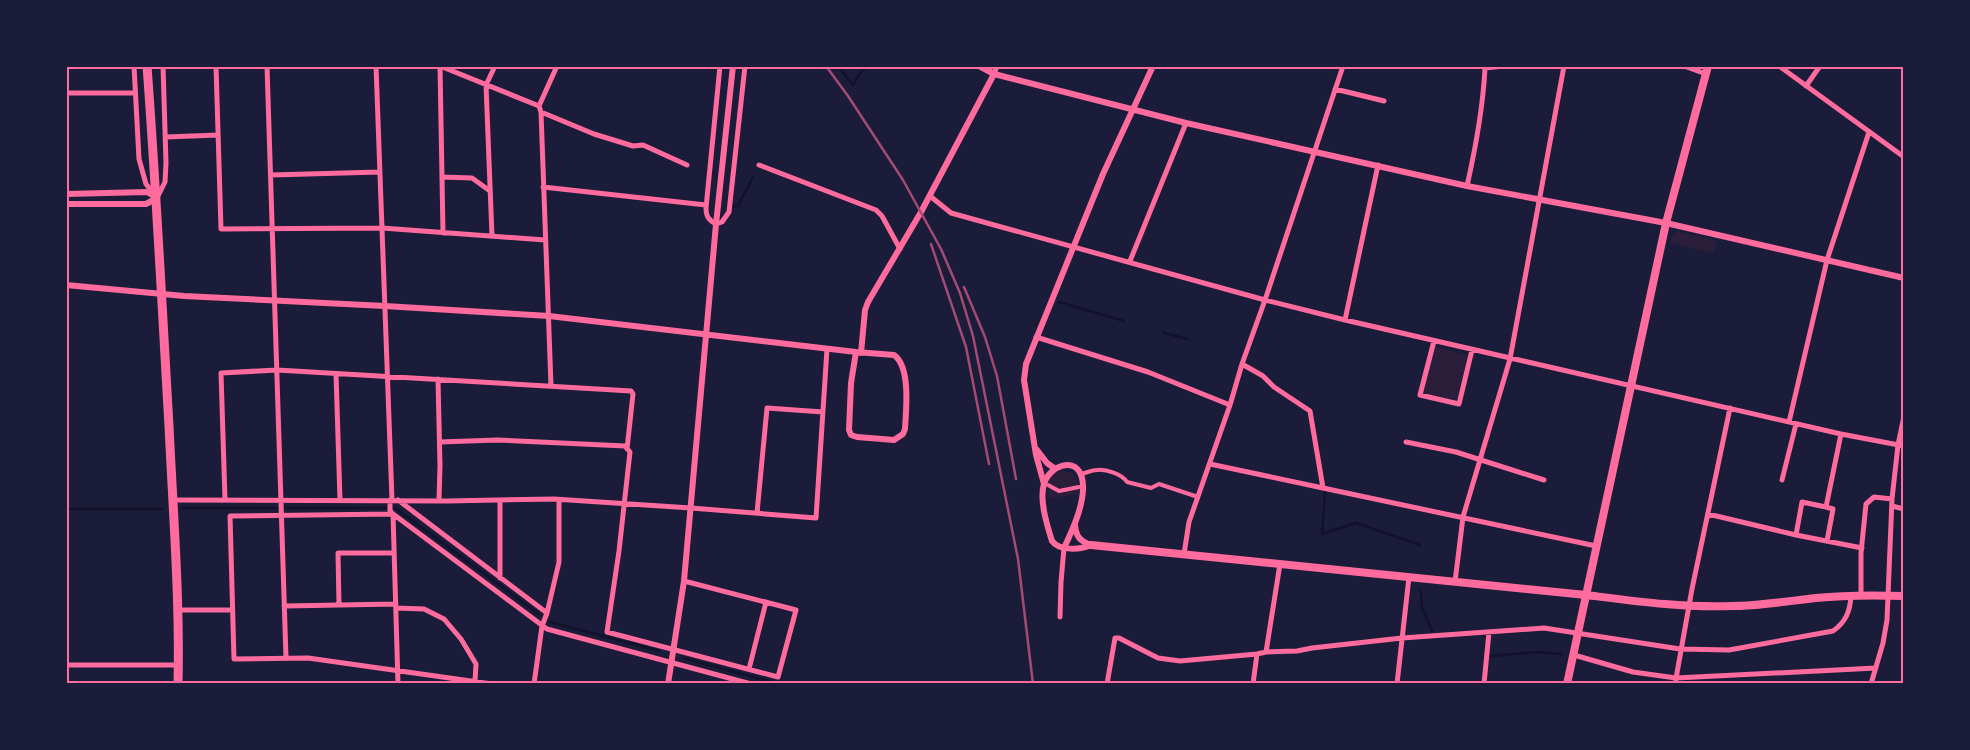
<svg xmlns="http://www.w3.org/2000/svg" width="1970" height="750" viewBox="0 0 1970 750" font-family="'DM Sans',sans-serif">
<rect width="100%" height="100%" fill="#1b1b3a"/>
<path fill="#2a1e3b" d="M 1677,231 L 1717,241 L 1714,253 L 1670,243 L 1672,235 Z
M 1435,346 L 1468,355 L 1457,399 L 1455,400 L 1423,393 Z
M 1061,471 C 1078,472 1079,482 1079,497 L 1076,494 L 1049,499 C 1048,486 1046,475 1061,471 Z"/>
<g fill="none" stroke-linecap="round" stroke-linejoin="round">
<path stroke="#12122b" stroke-width="2.5" d="M 838,66 L 853,85 L 861,72 L 868,66
M 734,206 L 738,206 L 753,177
M 1059,302 L 1124,321
M 1164,333 L 1188,339
M 1325,492 L 1322,534 L 1356,523 L 1420,545
M 183,508 L 277,508
M 285,508 L 386,508
M 395,508 L 539,614
M 66,509 L 162,509
M 1421,591 L 1422,607 L 1432,631
M 550,622 L 659,651
M 1489,656 L 1538,652 L 1561,654
M 683,658 L 779,684"/>
<path stroke="#ff6b9d" stroke-width="4" d="M 1081,474 C 1086,473 1092,470 1097,470 C 1106,469 1122,474 1127,482 L 1151,488 L 1159,484 L 1198,497
M 1048,485 L 1059,491 L 1079,487"/>
<path stroke="#ff6b9d" stroke-width="5" d="M 134,66 L 139,159 L 146,184 L 157,198 L 165,182 L 166,163 L 163,66
M 216,66 L 221,229 L 382,228 L 545,240
M 267,66 L 286,658
M 376,66 L 392,500
M 440,66 L 539,106 L 541,112 L 551,386
M 440,66 L 443,233
M 720,66 L 706,208 C 706,217 709,220 716,224 L 722,222 L 729,212 L 745,66
M 1684,66 L 1706,74
M 1779,66 L 1904,157
M 1485,68 L 1504,66
M 994,74 L 997,66
M 1806,86 L 1820,66
M 1335,89 L 1384,101
M 66,93 L 135,93
M 539,106 L 557,66
M 541,112 L 594,134 L 633,146 L 643,145 L 687,165
M 166,137 L 218,135
M 759,165 L 876,210 L 882,216 L 900,249
M 271,175 L 380,172
M 442,177 L 472,178 L 490,191
M 1467,186 C 1476,146 1483,108 1485,68 L 1484,66
M 543,187 L 706,205
M 930,196 L 951,213 L 1265,300 L 1345,320 L 1841,434 L 1904,446
M 492,236 L 486,85 L 495,66
M 1130,261 L 1186,123
M 1345,320 L 1378,165
M 1036,337 L 1148,372 L 1230,405
M 1434,341 L 1420,395 L 1459,404 L 1472,350
M 1242,364 L 1263,376 L 1274,387 L 1310,411 L 1323,488 L 1596,546
M 336,374 L 340,500
M 438,379 L 440,466 L 439,500
M 1789,422 L 1827,260 L 1869,132
M 440,442 L 497,440 L 625,446 L 630,452 L 619,551 L 607,632 L 778,677 L 796,610 L 684,581
M 1406,442 L 1456,452 L 1544,480
M 1210,464 L 1323,488
M 1782,480 L 1796,424
M 173,500 L 447,501 L 554,499 L 691,508 L 816,518 L 827,349
M 225,500 L 221,373 L 277,370 L 631,391 L 633,394 L 627,449
M 390,500 L 390,511 L 393,514 L 398,684
M 398,500 L 547,613 L 542,626 L 534,684
M 500,501 L 500,578
M 1892,506 L 1904,509
M 1826,507 L 1833,509 L 1827,541
M 757,513 L 767,408 L 823,412
M 1708,514 L 1796,535 L 1862,548
M 1796,535 L 1802,502 L 1826,507 L 1841,434
M 1184,554 L 1189,522 L 1230,405 L 1242,364 L 1265,300 L 1343,66
M 1455,582 L 1463,517 L 1510,359 L 1564,66
M 1861,595 L 1861,553 L 1866,504 L 1874,497 L 1892,499
M 339,605 L 338,553 L 394,553
M 284,606 L 396,604
M 396,608 L 424,609 L 444,619 L 461,639 L 476,664 L 475,681
M 178,610 L 232,610
M 547,613 L 559,562 L 559,500
M 1060,617 L 1061,582 L 1064,548
M 1266,652 L 1280,564
M 1574,655 L 1633,672 L 1676,678 L 1876,668
M 66,665 L 178,665
M 749,669 L 766,602
M 492,684 L 308,658 L 234,659 L 230,516 L 393,514 L 547,629 L 751,684
M 1107,684 L 1115,638 L 1119,638 L 1158,658 L 1180,661 L 1257,654 L 1266,652 L 1297,651 L 1312,648 L 1402,638 L 1544,628 L 1680,649 L 1729,650 L 1833,631 C 1846,622 1850,611 1851,596
M 1253,684 L 1257,654
M 1397,684 L 1409,577
M 1484,684 L 1489,632
M 1675,684 L 1692,589 L 1730,408
M 1871,684 L 1883,643 L 1887,620 L 1892,499 L 1898,445 L 1904,416"/>
<path stroke="#ff6b9d" stroke-width="6" d="M 979,66 L 994,74 L 1186,123 L 1467,186 L 1666,223 L 1904,278
M 66,194 L 147,192 L 157,198
M 66,204 L 146,204 L 157,198
M 66,285 L 184,296 L 385,306 L 549,316 L 856,352 L 894,355 C 911,367 906,410 905,429 L 903,434 L 894,440 L 857,437 L 851,435 L 849,430 L 851,383 L 856,352
M 861,353 L 865,310 L 868,302 L 921,212 L 994,74
M 1037,450 L 1047,463 L 1054,468
M 1044,484 L 1036,455 L 1024,380 L 1026,364 L 1103,174 L 1153,66
M 1075,525 C 1076,537 1080,541 1091,545
M 1064,548 C 1073,529 1087,499 1082,478 C 1076,455 1049,466 1044,484 C 1039,500 1047,525 1052,541 C 1059,551 1080,550 1091,545
M 668,684 L 684,581 L 716,224 L 733,66"/>
<path stroke="#ff6b9d" stroke-width="8" d="M 1091,545 L 1586,595"/>
<path stroke="#ff6b9d" stroke-width="8" d="M 1586,595 C 1634,601 1683,608 1732,606 C 1760,606 1788,601 1816,598 C 1845,595 1875,595 1904,596
M 1567,684 L 1666,223 L 1708,66"/>
<path stroke="#ff6b9d" stroke-width="9" d="M 147,66 C 156,186 162,306 169,426 C 173,512 180,598 178,684"/>
<path stroke="#a44b75" stroke-width="2.5" d="M 826,66 L 848,96 L 903,180 L 941,249 L 960,293 L 973,336 L 1018,559 L 1033,684
M 931,244 L 966,347 L 989,464
M 964,287 L 985,337 L 997,376 L 1016,479"/>
</g>
<rect width="1970" height="750" fill="none" stroke="#1b1b3a" stroke-width="135"/>
<rect x="68" y="68" width="1834" height="614" fill="none" stroke="#ff6b9d" stroke-width="2"/>
</svg>
